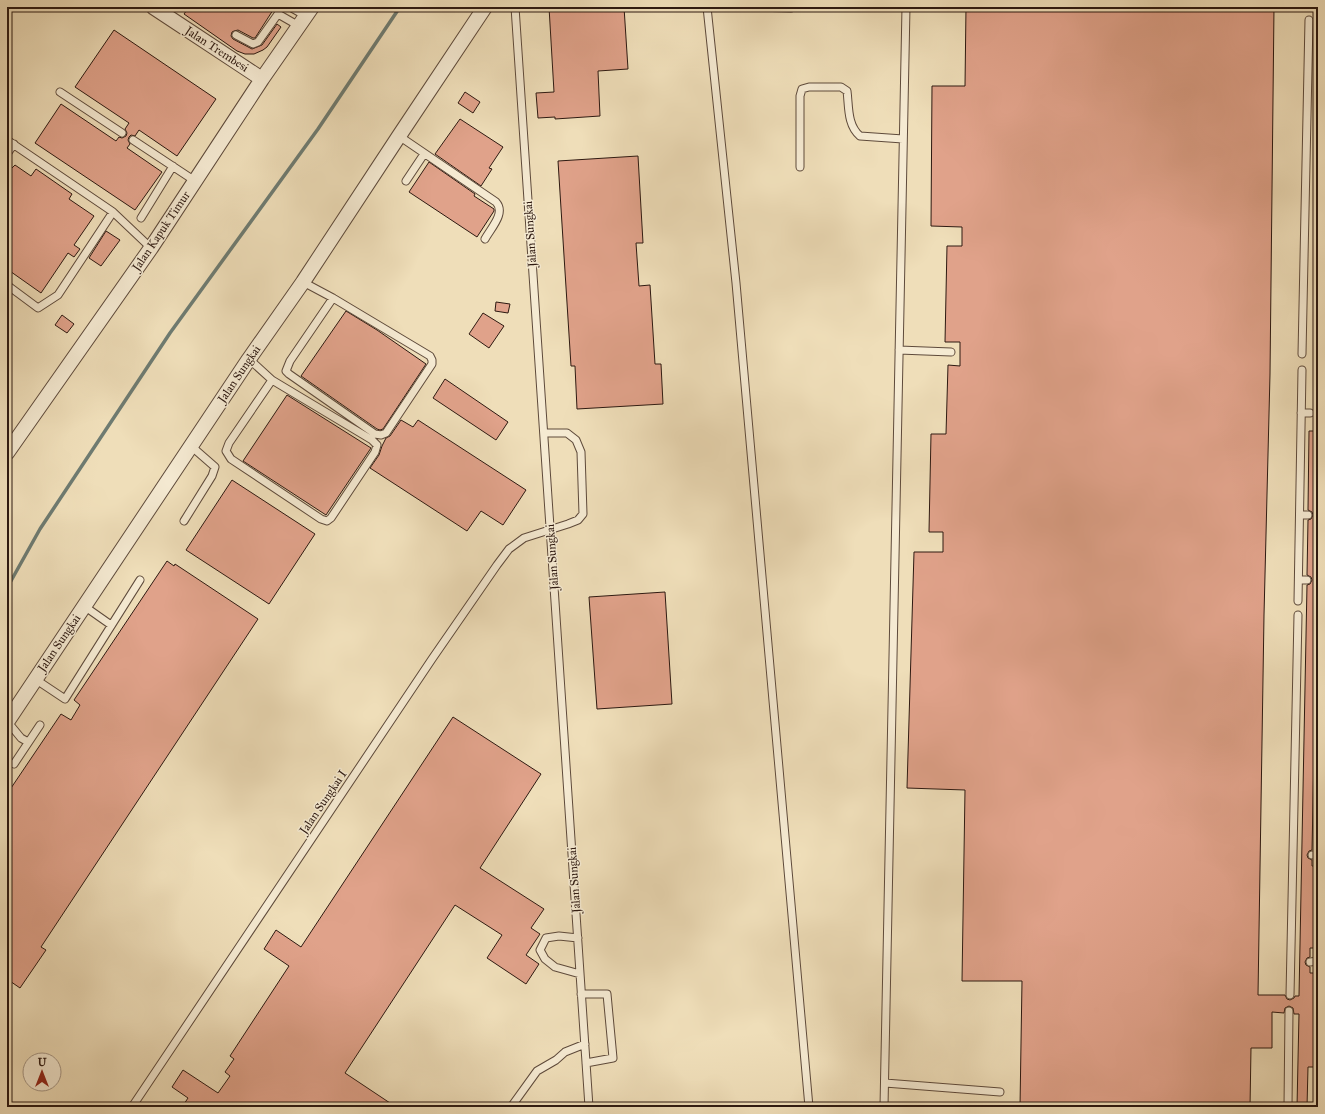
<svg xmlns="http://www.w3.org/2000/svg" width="1325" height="1114" viewBox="0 0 1325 1114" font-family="'IM FELL Great Primer',serif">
<rect width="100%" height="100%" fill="#efdeb9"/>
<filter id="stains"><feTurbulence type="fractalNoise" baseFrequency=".005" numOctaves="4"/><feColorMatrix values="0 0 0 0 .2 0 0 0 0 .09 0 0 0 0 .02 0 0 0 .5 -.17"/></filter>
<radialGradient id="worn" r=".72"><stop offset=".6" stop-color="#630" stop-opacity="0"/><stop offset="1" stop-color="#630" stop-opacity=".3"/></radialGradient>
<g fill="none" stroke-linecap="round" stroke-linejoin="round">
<path stroke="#6e7b71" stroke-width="3.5" d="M 7,588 L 40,529 L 170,333 L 318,129 L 400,7"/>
</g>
<path fill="#e0a28a" stroke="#2d1911" d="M 189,7 L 275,7 L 255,38 L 253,38 L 238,30 L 234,31 L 232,32 L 231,36 L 233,39 L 252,49 L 262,45 L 277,24 L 281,27 L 267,47 L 263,50 L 254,54 L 245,54 L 237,51 L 184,14 Z
M 549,7 L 624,7 L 628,69 L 598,71 L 600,116 L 555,119 L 555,117 L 538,118 L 536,93 L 554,92 Z
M 966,7 L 1274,7 L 1270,374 L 1264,615 L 1258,995 L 1285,995 L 1287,999 L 1290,1000 L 1294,998 L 1295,996 L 1299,996 L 1307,585 L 1310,584 L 1312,580 L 1311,577 L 1307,575 L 1308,520 L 1311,519 L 1313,515 L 1312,512 L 1308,510 L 1309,431 L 1318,431 L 1318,563 L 1312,850 L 1309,851 L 1307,855 L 1308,858 L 1312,860 L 1312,866 L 1318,866 L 1318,948 L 1310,948 L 1310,957 L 1307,958 L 1305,962 L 1306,965 L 1310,967 L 1310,973 L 1318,973 L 1318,1067 L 1308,1067 L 1307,1107 L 1297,1107 L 1299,1014 L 1294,1014 L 1293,1008 L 1289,1006 L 1285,1008 L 1284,1013 L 1272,1012 L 1272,1048 L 1251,1048 L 1250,1107 L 1020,1107 L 1022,981 L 962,981 L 965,790 L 907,788 L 914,552 L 943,552 L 943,532 L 929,532 L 931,434 L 946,434 L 948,365 L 960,366 L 960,342 L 945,342 L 947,246 L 962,246 L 962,227 L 931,226 L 932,86 L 965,86 Z
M 114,30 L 216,99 L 177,156 L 139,130 L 135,136 L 131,135 L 129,137 L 128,140 L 130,144 L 127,148 L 162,172 L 135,210 L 35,143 L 61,104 L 116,141 L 119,137 L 122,138 L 126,136 L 127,133 L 125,129 L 129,123 L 75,87 Z
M 465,92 L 480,102 L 473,113 L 458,103 Z
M 460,119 L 503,147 L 489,168 L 492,169 L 481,186 L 435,154 Z
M 638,156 L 643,243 L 636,243 L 639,286 L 650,285 L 655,364 L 661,364 L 663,404 L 577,409 L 575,366 L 571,366 L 558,161 Z
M 429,162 L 475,194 L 474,196 L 494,209 L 494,211 L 477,237 L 409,192 Z
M 15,165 L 31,176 L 36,169 L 72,194 L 69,199 L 94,216 L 74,245 L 80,249 L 74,257 L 68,253 L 41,293 L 7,269 L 7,168 L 10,170 Z
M 106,231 L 120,240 L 101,266 L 89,258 Z
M 496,302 L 510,304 L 508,313 L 495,311 Z
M 346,311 L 377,330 L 426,364 L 383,429 L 380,430 L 377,429 L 301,376 Z
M 483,313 L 504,326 L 489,348 L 469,334 Z
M 62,315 L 74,324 L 67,333 L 55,325 Z
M 445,379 L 508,422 L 496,440 L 433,398 Z
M 287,395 L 371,448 L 326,515 L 243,461 Z
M 401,420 L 413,427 L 418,420 L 526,490 L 503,525 L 481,511 L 467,531 L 370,468 L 379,455 L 382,446 L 386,438 L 390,436 Z
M 232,480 L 315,534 L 269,604 L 186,550 Z
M 167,561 L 174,566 L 175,564 L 258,619 L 41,947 L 46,950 L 20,988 L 7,979 L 7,794 L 61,714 L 71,720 L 80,705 L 74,700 Z
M 665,592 L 672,704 L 597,709 L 589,597 Z
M 453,717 L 541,774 L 480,868 L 544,909 L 531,928 L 540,934 L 526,955 L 539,964 L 526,984 L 487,958 L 502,935 L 455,905 L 345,1073 L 396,1107 L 182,1107 L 188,1098 L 172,1087 L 183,1070 L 218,1093 L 230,1076 L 225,1072 L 234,1059 L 230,1056 L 289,966 L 264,949 L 276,930 L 301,947 Z"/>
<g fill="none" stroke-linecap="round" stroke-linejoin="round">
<g stroke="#5e4a3b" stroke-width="9">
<path id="service" d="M 290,7 L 306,16
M 515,7 L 589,1107
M 707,7 L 736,283 L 809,1107
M 746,7 L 791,8 L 792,7
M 236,35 L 253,44 L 258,42 L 278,14 L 299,26
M 60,92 L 122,133
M 399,136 L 496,202 C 506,213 491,228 485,239
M 7,140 L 113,212 L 151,248
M 133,140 L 195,181
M 7,154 L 14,144
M 800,167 L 800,96 L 802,89 L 809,87 L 841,87 L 847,91 C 849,106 847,125 860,136 L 903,139
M 406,181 L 424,154
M 141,218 L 173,166
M 303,282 L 333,298 L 430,356 L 432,360 L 432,364 L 386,433 L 381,435 L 375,434 L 289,374 L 286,371 L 290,361 L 333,298
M 7,285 L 38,308 L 58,295 L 113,212
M 899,350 L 951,352
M 1302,354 L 1309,20
M 249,359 L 272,380 L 372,440 L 377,445 L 375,452 L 331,518 L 327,521 L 321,519 L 231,459 L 226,451 L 229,443 L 272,380
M 1301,413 L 1310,413
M 1300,515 L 1308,515
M 184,521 L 212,476 L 215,467 L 191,446
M 1299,580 L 1307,580
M 1298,601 L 1302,370
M 84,606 L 111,625
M 35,679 L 65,699 L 140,580
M 7,721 L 21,738 L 28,742
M 14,764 L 40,725
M 1312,855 L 1318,855
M 578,938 L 559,936 L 546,938 L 540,950 L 545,959 L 555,967 L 580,974
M 1310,962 L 1318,961
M 581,994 L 607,994 L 613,1058 L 586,1063
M 1290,995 L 1298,615
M 885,1083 L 1000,1092
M 132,1107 L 432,659 L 497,565 L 509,549 L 524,538 L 568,524 L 578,520 L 583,514 L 581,452 L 576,440 L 567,433 L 544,433
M 511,1107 L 537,1071 L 556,1060 L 565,1052 L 585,1044
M 884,1107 L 906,7
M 1288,1107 L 1289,1011"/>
</g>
<g stroke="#5e4a3b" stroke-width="16">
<path id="minor" d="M 153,7 L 262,79
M 7,453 L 151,248 L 262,79 L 312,7
M 7,722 L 249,359 L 303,282 L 399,136 L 485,7"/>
</g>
<use href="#service" stroke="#f5ead2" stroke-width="7"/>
<use href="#minor" stroke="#f5ead2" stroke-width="14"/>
</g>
<g text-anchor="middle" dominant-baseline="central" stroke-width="3" stroke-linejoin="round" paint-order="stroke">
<g font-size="12" fill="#2d1911" stroke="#f5ead2">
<text transform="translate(217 49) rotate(33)">Jalan Trembesi</text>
<text transform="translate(161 231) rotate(-56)">Jalan Kapuk Timur</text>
<text transform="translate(530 234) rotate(-94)">Jalan Sungkai</text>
<text transform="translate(239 374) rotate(-56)">Jalan Sungkai</text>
<text transform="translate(552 557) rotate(-94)">Jalan Sungkai</text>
<text transform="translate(59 643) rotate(-56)">Jalan Sungkai</text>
<text transform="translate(323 802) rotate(-56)">Jalan Sungkai I</text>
<text transform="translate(574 880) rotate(-94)">Jalan Sungkai</text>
</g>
</g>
<rect width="1325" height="1114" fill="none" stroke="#efdeb9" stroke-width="24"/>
<rect x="8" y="8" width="1309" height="1098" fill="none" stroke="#2d1911" stroke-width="2"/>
<rect x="12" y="12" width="1301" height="1090" fill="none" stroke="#2d1911"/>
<g transform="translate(42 1072)"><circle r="19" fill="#f5ead2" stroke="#a59685"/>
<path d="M0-3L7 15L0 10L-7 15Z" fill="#8f2418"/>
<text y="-6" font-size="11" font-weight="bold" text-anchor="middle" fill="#2d1911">U</text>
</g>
<rect width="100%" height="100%" filter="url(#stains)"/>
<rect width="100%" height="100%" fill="url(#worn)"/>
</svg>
